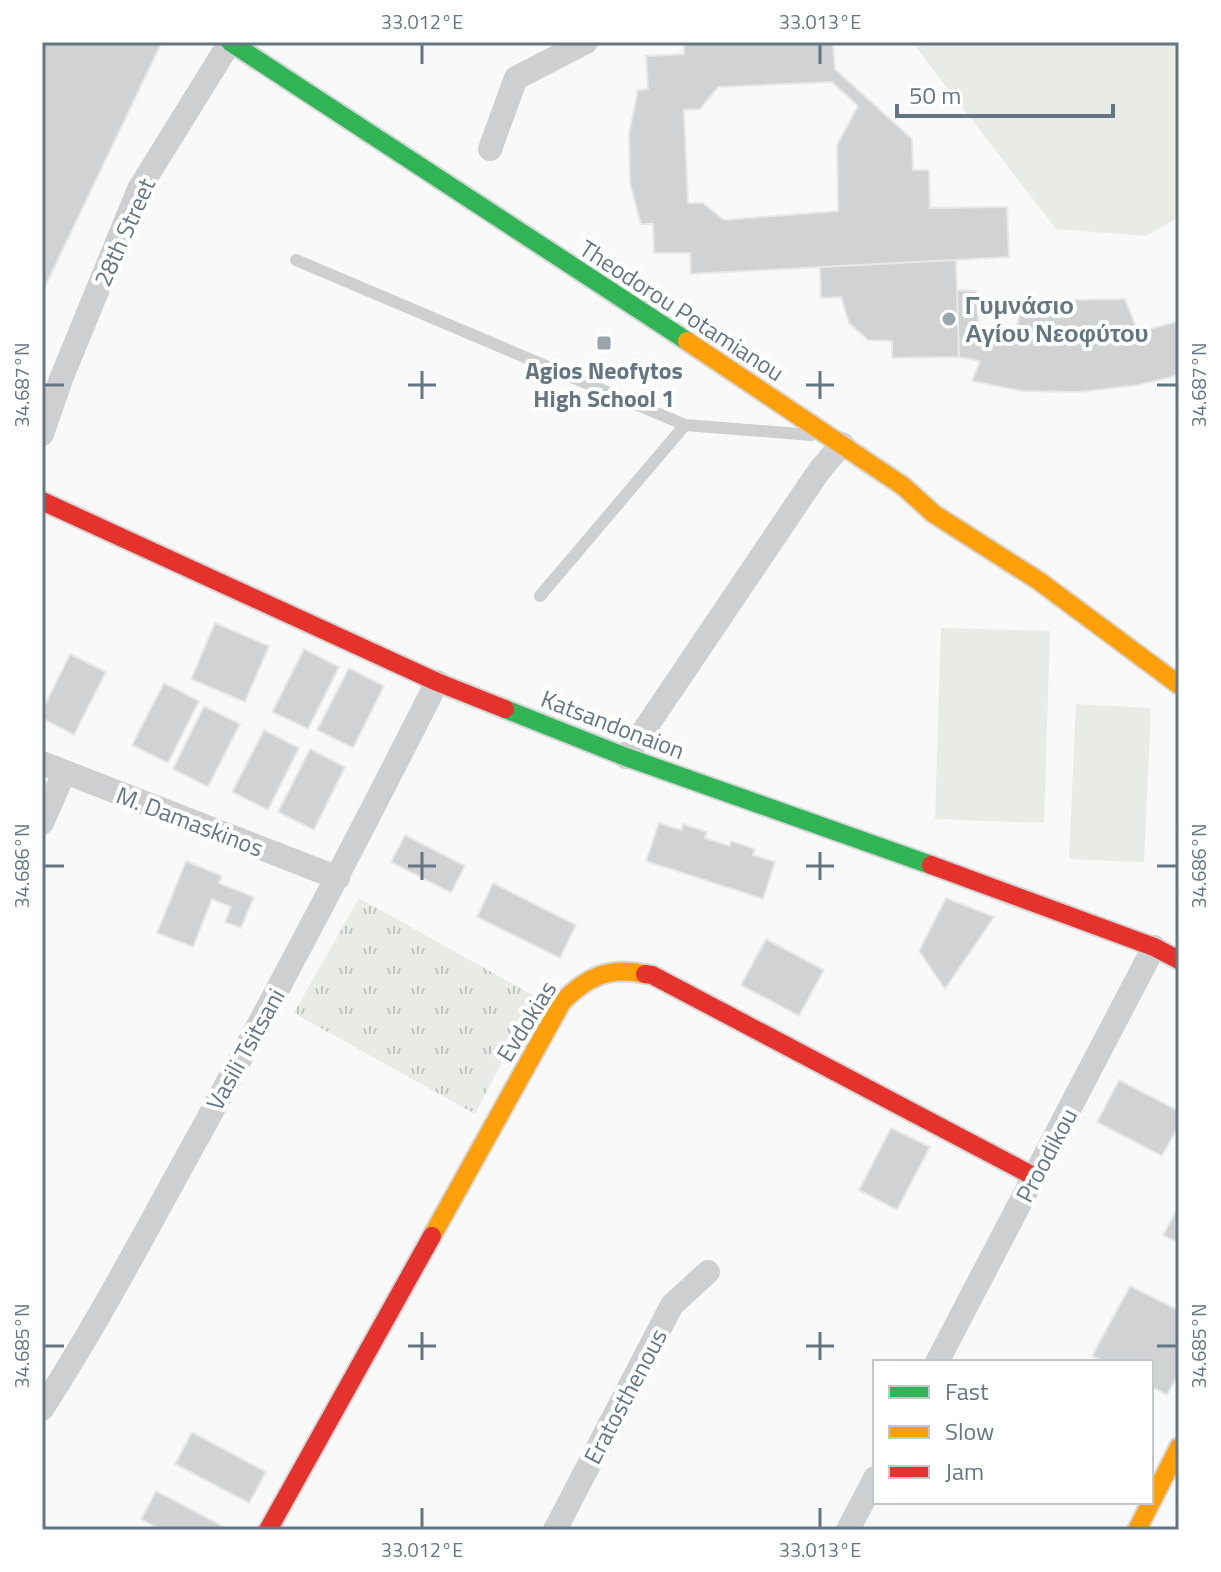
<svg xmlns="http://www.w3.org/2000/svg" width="1221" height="1572" viewBox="0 0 1221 1572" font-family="'Titillium Web',sans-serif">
<defs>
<pattern id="park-tufts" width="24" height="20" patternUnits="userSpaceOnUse" patternTransform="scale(2)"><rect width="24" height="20" fill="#e8ebe6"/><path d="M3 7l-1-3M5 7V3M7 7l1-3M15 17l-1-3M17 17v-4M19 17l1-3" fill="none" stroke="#c0c3c0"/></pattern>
</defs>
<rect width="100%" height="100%" fill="#f9f9f9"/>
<path fill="url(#park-tufts)" d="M 359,898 L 536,997 L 475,1114 L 294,1013 Z"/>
<path fill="#e8ebe6" d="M 912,42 L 1179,42 L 1179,217 L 1146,236 L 1056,229 Z
M 941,628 L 1050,631 L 1044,823 L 935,819 Z
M 1076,704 L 1151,708 L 1144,862 L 1069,859 Z"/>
<path fill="#d0d2d3" stroke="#e8e8e8" stroke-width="2" fill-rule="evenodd" d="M 42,42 L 161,44 L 42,293 Z
M 684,42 L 833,42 L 835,69 L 912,139 L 913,170 L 929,170 L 930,208 L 1007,207 L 1009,257 L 691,274 L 690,253 L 654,253 L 653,224 L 641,224 L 630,184 L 629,133 L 638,90 L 648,89 L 646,56 L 684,54 ZM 832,82 L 858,106 L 837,145 L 838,211 L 724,220 L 703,203 L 688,203 L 684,110 L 700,109 L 718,87 Z
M 956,260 L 959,357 L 892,358 L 892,341 L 868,340 L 849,323 L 841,297 L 821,298 L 820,267 Z
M 957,290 L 976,291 L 979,330 L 1015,336 L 1022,301 L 1125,299 L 1138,332 L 1179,321 L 1179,375 L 1138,385 L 1080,392 L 1022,391 L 972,381 L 980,361 L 959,357 Z
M 215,623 L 269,646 L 245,702 L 191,679 Z
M 304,649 L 339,667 L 308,729 L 272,712 Z
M 70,654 L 106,672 L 74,735 L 42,718 L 42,711 Z
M 349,668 L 384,686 L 353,748 L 317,730 Z
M 164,683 L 199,701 L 168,763 L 132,745 Z
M 204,706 L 240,724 L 208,787 L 173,769 Z
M 264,730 L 299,748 L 268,810 L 232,792 Z
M 310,749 L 345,767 L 314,830 L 278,812 Z
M 659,823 L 681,830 L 683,824 L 707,832 L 705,838 L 729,846 L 731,841 L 755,849 L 753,855 L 775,862 L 763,899 L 646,861 Z
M 405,835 L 465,866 L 451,893 L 391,862 Z
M 186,861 L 222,876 L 219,883 L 254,897 L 241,928 L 225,922 L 231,907 L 212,899 L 193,947 L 157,933 Z
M 493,883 L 576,925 L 560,958 L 477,917 Z
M 946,898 L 994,917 L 945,989 L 919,951 Z
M 766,939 L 824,970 L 799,1016 L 741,985 Z
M 1119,1080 L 1179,1111 L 1179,1125 L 1162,1156 L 1097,1122 Z
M 891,1128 L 930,1147 L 897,1210 L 859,1190 Z
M 1179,1205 L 1179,1243 L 1163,1235 Z
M 1130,1286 L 1176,1309 L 1179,1304 L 1179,1373 L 1167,1395 L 1151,1387 L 1151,1362 L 1104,1362 L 1092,1356 Z
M 192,1432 L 266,1472 L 249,1503 L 175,1464 Z
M 156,1491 L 230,1530 L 161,1530 L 141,1519 Z"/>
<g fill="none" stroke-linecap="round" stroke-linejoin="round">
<g stroke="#d5d6d7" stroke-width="22">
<path id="fast" d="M 230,42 L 687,341
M 505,709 L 626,757 L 931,865"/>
</g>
<g stroke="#d5d6d7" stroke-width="22">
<path id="slow" d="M 687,341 L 903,486 L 934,514 L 1039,581 L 1179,685
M 432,1236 L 562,1002 C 587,977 609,966 645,974
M 1137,1530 L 1179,1447"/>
</g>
<g stroke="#d5d6d7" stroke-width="22">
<path id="jam" d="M 42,501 L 437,682 L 505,709
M 931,865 L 1154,947 L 1179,960
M 645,974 L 652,975 L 1035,1177
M 268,1530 L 432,1236"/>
</g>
<path stroke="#cecfd0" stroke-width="12" d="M 296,260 L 685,425 L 812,435
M 540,596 L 685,425"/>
<path stroke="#cecfd0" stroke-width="24" d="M 490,149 L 516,78 L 586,42
M 42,434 L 61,379 L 139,189 L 230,42
M 626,757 L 819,471 L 842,444
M 42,763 L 338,878
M 42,823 L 64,773
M 937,1362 L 1154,947
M 42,1409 C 101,1318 151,1221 204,1126 C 284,979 362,831 437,682
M 555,1530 L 672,1305 L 708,1272
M 848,1530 L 875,1478"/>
<use href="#fast" stroke="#30b455" stroke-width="18"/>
<use href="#slow" stroke="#ff9f0a" stroke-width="18"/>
<use href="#jam" stroke="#e5322d" stroke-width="18"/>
</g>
<path fill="none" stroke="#657683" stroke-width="3" d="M 422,44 L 422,64M 820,44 L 820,64M 422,371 L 422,399M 820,371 L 820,399M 44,385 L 64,385M 408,385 L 436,385M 806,385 L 834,385M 1157,385 L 1177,385M 422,852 L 422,880M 820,852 L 820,880M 44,866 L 64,866M 408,866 L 436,866M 806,866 L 834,866M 1157,866 L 1177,866M 422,1332 L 422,1360M 820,1332 L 820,1360M 44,1346 L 64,1346M 408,1346 L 436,1346M 806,1346 L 834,1346M 1157,1346 L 1177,1346M 422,1508 L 422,1528M 820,1508 L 820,1528"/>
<g fill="#99a4ac" stroke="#fff" stroke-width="3">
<circle cx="949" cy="319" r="8"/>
<rect x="596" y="335" width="16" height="16" rx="4"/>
</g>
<g text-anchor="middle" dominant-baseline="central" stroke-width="8" stroke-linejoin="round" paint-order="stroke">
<g font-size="24" fill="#657683" stroke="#fff">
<text transform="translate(124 232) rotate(-66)">28th Street</text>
<text transform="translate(682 310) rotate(33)">Theodorou Potamianou</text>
<text transform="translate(613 724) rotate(21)">Katsandonaion</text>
<text transform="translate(190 821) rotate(21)">M. Damaskinos</text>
<text transform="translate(526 1021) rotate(-58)">Evdokias</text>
<text transform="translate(245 1049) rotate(-61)">Vasili Tsitsani</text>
<text transform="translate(1046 1155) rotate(-62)">Proodikou</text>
<text transform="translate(625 1396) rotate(-62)">Eratosthenous</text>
</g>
<g font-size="24" font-weight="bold" fill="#657683" stroke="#fff" text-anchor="start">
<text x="965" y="305">Γυμνάσιο<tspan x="965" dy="28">Αγίου Νεοφύτου</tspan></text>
<text x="604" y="370" text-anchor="middle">Agios Neofytos<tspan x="604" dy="28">High School 1</tspan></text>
</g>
</g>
<rect width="1221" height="1572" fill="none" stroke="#ffffff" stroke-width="88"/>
<rect x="873" y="1360" width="280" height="144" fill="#ffffff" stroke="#c1c8cd" stroke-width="2"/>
<rect x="889" y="1386" width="40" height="12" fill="#30b455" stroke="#c1c8cd" stroke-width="2"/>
<text x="945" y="1400" font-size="24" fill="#657683">Fast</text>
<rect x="889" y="1426" width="40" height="12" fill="#ff9f0a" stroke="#c1c8cd" stroke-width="2"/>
<text x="945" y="1440" font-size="24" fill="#657683">Slow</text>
<rect x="889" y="1466" width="40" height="12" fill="#e5322d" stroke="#c1c8cd" stroke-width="2"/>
<text x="945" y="1480" font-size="24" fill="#657683">Jam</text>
<path d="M897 104v12h216v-12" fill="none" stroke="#657683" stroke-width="4"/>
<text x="909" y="104" font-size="24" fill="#657683" stroke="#ffffff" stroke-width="6" paint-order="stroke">50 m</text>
<rect x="44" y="44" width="1133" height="1484" fill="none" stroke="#657683" stroke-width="3"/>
<g font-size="20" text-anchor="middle" fill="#657683">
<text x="422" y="29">33.012°E</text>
<text x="820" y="29">33.013°E</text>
<text transform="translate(22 385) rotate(-90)" y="7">34.687°N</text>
<text transform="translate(1199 385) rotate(-90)" y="7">34.687°N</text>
<text transform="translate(22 866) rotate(-90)" y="7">34.686°N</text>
<text transform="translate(1199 866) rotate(-90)" y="7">34.686°N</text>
<text transform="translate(22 1346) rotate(-90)" y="7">34.685°N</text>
<text transform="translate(1199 1346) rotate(-90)" y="7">34.685°N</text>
<text x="422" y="1557">33.012°E</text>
<text x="820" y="1557">33.013°E</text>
</g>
</svg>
